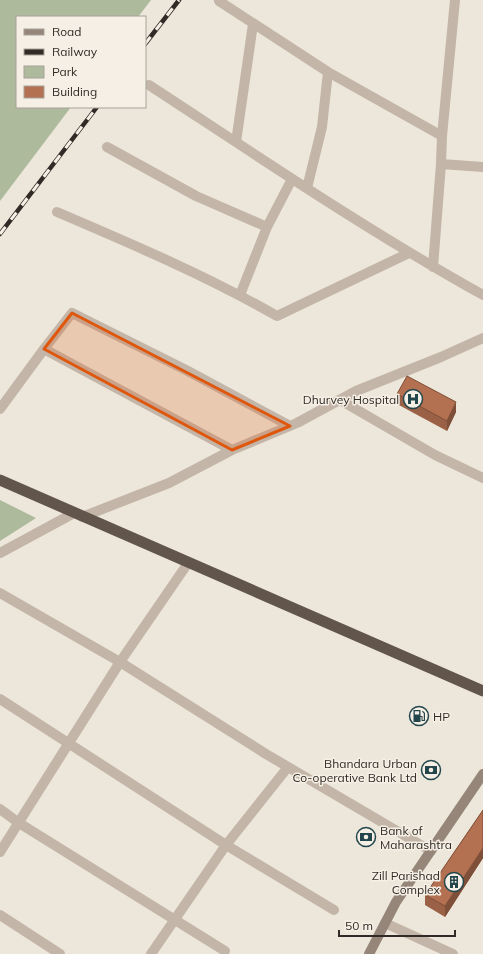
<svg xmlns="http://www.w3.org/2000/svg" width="483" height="954" viewBox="0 0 483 954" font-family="Mulish,sans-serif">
<rect width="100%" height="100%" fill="#ede6da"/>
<path fill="#adba9c" d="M 0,0 L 151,0 L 138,17 L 17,17 L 17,107 L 71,107 L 0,201 Z
M 0,500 L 36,518 L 0,541 Z"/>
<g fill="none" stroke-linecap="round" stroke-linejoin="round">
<path stroke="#c3b6a8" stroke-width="10" d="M 219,1 L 328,72 L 442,136
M 149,85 C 259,157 368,231 483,295
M 236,142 L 253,24
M 107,147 L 196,196 L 267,227
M 441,164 L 483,167
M 307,188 L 322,127 L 328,72
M 57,212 C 132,244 207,276 277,316 L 409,253
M 433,267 L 441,164 L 442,136 L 455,0
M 240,295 L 267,227 L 292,179
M 44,349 L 72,313 L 186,370 L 290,426
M 340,400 L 435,455 L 483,478
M 0,409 L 44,349 L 232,450
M 82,517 L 169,483 L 232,450 L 297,423 L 356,391 L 441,357 L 483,338
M 0,553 L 74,513
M 0,593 L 120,662 L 266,754 L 431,851
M 0,699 L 226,845 L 334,910
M 0,809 L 19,823 L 225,951
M 0,852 L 120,662 L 188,563
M 0,915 L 60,954
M 385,923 L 453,954
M 151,954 L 226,845 L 288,767"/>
<path stroke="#96867a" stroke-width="10" d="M 369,954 L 396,902 L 483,774"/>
<path stroke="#61554c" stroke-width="11" d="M 0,480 L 483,691"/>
<g stroke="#312b27" stroke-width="4.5">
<path id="rail" d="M 145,44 L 179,0
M 0,234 L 97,107"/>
</g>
<use href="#rail" stroke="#f6efe5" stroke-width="3" stroke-dasharray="9" stroke-linecap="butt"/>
</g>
<path fill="#9b6146" d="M 397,394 L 456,412 L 447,431 L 397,404 Z
M 483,810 L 483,858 L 445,917 L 425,905 L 425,895 Z"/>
<path fill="#7e4f39" d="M 456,402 L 456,412 L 447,431 L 447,421 Z
M 483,848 L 483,858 L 445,917 L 445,906 Z"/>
<path fill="#b47151" stroke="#7e4f39" d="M 407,376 L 456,402 L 447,421 L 397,394 Z
M 483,810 L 483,848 L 445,906 L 425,895 Z"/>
<path fill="#df570d" fill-opacity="0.2" stroke="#df570d" stroke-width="3" stroke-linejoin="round" d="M 72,313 L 290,426 L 232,450 L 44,349 Z"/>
<defs>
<g id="hospital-ring" transform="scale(1)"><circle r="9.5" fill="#f6efe5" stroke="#22464c" stroke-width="1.5"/><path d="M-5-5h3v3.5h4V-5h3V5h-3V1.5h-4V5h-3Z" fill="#22464c"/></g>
<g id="fuel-ring" transform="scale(1)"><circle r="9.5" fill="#f6efe5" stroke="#22464c" stroke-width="1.5"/><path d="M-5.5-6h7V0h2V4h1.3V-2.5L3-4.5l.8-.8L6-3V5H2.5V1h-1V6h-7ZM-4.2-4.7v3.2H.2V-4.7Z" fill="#22464c"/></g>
<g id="bank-ring" transform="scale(1)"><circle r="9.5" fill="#f6efe5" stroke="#22464c" stroke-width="1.5"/><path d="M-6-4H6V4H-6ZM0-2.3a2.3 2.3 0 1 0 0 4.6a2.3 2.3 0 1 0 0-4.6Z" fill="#22464c"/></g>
<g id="building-ring" transform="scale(1)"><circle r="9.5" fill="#f6efe5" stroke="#22464c" stroke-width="1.5"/><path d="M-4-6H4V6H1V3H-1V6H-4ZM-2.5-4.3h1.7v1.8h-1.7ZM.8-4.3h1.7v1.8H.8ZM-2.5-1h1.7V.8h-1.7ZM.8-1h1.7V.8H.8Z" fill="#22464c"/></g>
</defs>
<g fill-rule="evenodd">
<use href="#hospital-ring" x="413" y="399"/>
<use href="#fuel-ring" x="419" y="716"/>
<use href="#bank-ring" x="431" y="770"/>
<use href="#bank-ring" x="366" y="837"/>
<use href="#building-ring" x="454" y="882"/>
</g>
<g text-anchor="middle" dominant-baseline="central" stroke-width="3" stroke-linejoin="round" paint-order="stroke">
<g font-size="12" fill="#312b27" stroke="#f6efe5" text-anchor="end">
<text x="399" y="399">Dhurvey Hospital</text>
<text x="433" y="716" text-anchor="start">HP</text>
<text x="417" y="763">Bhandara Urban<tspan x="417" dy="14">Co-operative Bank Ltd</tspan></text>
<text x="380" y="830" text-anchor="start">Bank of<tspan x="380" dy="14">Maharashtra</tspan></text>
<text x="440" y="875">Zill Parishad<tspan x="440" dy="14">Complex</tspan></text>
</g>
</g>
<rect x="16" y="16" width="130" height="92" fill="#f6efe5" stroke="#a7a199"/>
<rect x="24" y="29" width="20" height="6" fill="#96867a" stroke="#a7a199"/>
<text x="52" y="36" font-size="12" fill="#312b27">Road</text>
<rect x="24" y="49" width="20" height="6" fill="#312b27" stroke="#a7a199"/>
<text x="52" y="56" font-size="12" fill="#312b27">Railway</text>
<rect x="24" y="66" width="20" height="12" fill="#adba9c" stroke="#a7a199"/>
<text x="52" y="76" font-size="12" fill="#312b27">Park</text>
<rect x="24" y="86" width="20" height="12" fill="#b47151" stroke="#a7a199"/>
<text x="52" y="96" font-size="12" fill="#312b27">Building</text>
<path d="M339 930v6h116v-6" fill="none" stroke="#312b27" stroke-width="2"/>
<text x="345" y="930" font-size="12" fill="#312b27" stroke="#f6efe5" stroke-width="3" paint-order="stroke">50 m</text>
</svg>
